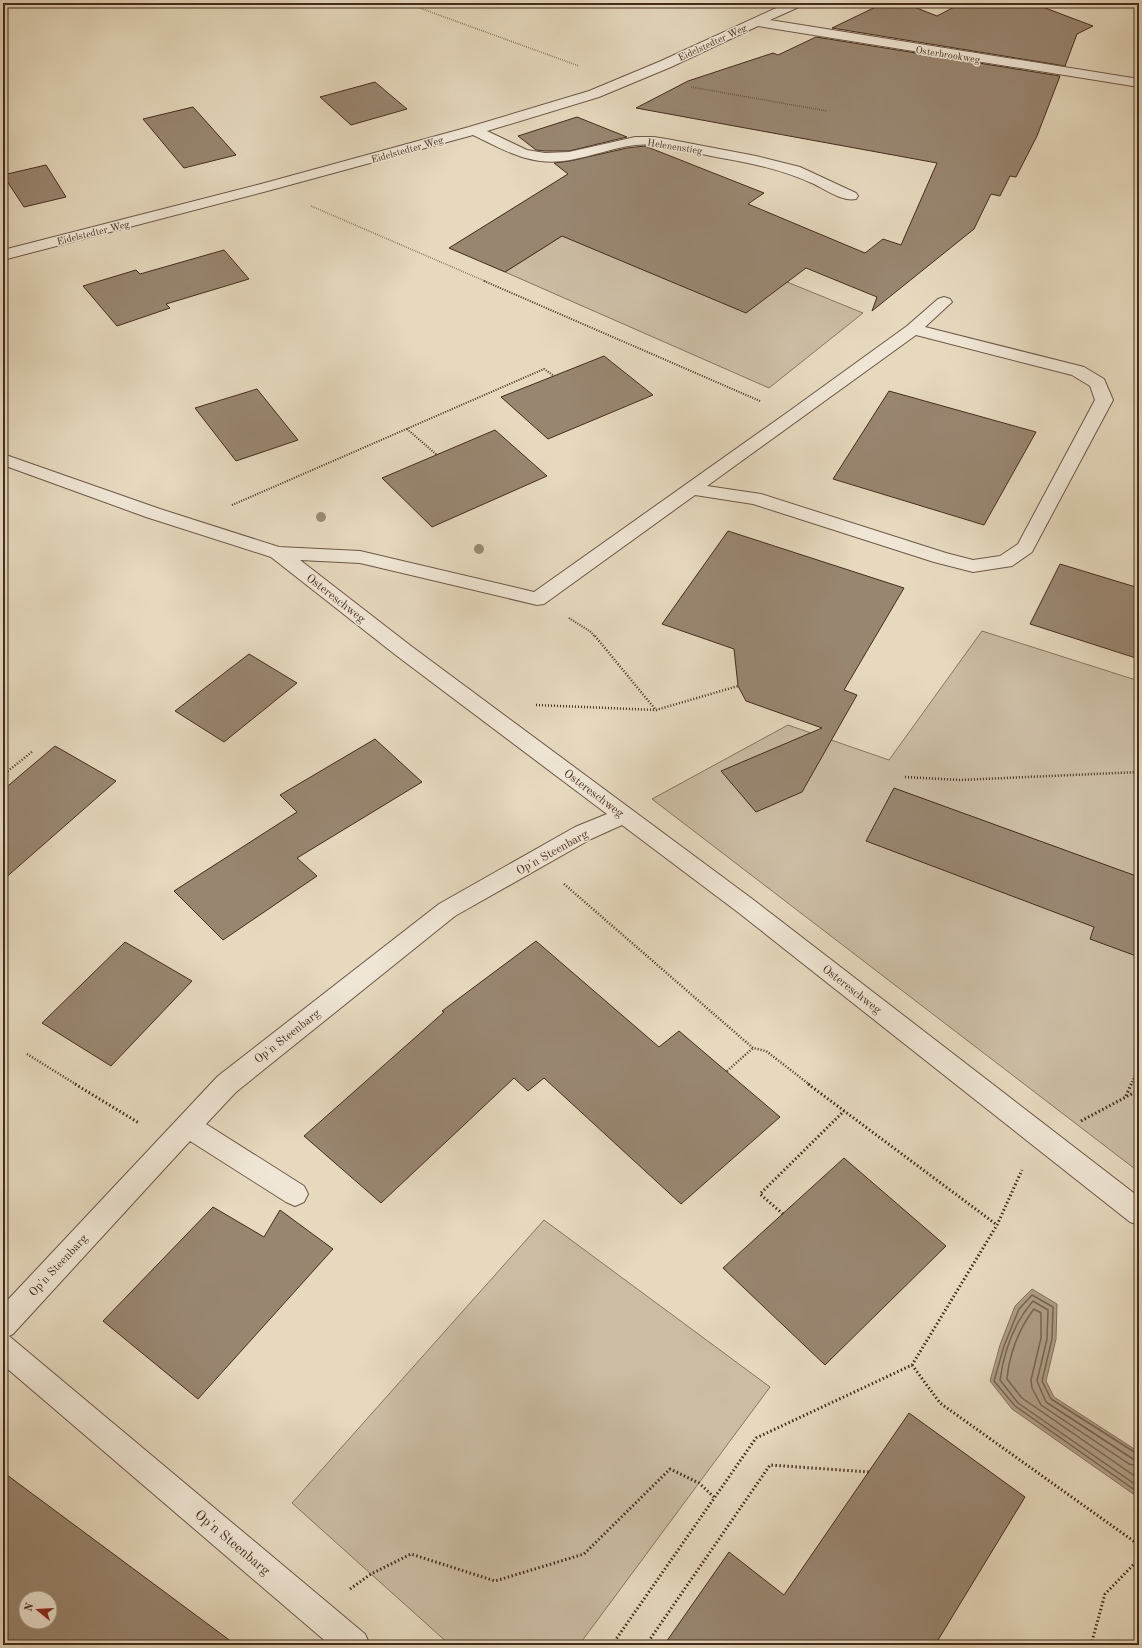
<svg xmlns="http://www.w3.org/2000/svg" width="1142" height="1648" font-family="'Old Standard TT',serif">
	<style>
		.green { fill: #cbbca3; stroke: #887460 }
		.water { fill: #af9e87; stroke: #85705d }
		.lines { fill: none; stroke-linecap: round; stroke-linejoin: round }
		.shore { stroke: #7a6552; stroke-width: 1.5 }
		.building { fill: #998671; stroke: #452c1d; fill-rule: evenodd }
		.minor-casing { stroke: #6d5745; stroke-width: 2 }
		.path-far3 { stroke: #452c1d; stroke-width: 1.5; stroke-dasharray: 0.5 1.5; stroke-linecap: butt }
		.path-far2 { stroke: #452c1d; stroke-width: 2; stroke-dasharray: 1 1.5; stroke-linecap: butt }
		.path-far1 { stroke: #452c1d; stroke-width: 2.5; stroke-dasharray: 1 2; stroke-linecap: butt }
		.path { stroke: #452c1d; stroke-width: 3; stroke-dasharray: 1.5 2.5; stroke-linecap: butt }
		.minor { fill: #efe6d5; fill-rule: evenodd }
		.tree { fill: #9c8a74 }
		.labels { text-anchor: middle; stroke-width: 3; stroke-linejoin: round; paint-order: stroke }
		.far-street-label { font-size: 10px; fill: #452c1d; stroke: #efe6d5 }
		.street-label { font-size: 12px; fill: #452c1d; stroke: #efe6d5 }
		.near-street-label { font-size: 14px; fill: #452c1d; stroke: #efe6d5 }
	</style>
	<rect width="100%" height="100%" fill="#e6d9be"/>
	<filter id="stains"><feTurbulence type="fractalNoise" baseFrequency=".005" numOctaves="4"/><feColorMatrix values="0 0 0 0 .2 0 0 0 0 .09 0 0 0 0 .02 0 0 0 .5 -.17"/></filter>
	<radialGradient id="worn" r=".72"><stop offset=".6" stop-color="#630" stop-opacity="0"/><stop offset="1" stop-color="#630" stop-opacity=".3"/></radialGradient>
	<path class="green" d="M562,236L787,282L863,313L769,388L505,272Z
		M982,631L1139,681V1172L652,799L788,725L889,760Z
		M544,1220L770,1387L579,1645H450L292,1503Z"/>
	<path class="water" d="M1032,1289L1057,1304L1056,1339L1046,1381L1054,1397L1139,1452V1498L1012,1409L990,1381L1000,1345L1015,1306Z"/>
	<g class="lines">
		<path class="shore" d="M1139,1455L1051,1399L1042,1381L1052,1339L1053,1307L1032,1295L1019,1309L1004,1346L994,1381L1015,1406L1139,1493
			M1139,1460L1133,1459L1046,1402L1037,1381L1047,1339L1048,1310L1033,1301C1014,1323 1004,1351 1000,1380L1018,1403L1139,1487
			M1139,1466L1129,1464L1041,1405L1032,1388L1031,1380L1041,1338V1313L1034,1309C1019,1328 1009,1355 1007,1379L1022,1398L1139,1479"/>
	</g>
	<path class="building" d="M884,3H904L937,16L962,3H1032L1093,26L1077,34L1065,66L832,28Z
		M816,37L1060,76L1037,136L1016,177L1010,176L1000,196L991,194L974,229L872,311L877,297L806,268L746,313L562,236L505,272L449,248L568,174L554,163L570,161L627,148L645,146L764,193L748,204L865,253L883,239L901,245L937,163L636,108L688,81L773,53L778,55Z
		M375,82L407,109L351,125L320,97Z
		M193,107L236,155L184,168L143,119Z
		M577,117L627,137L569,151H545L536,150L518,136Z
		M46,165L66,197L24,207L3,175Z
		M224,250L249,279L166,304L170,308L117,326L83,286L136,270L140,274Z
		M604,356L653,395L548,439L501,397Z
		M257,389L298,440L236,461L195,408Z
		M889,391L1036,432L984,525L833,479Z
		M495,430L547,476L432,527L382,478Z
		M728,531L904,588L844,690L857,695L802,792L756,812L721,771L822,728L746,701L738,686L734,649L662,624Z
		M1060,564L1139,588V659L1030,624Z
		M249,654L297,683L224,742L175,711Z
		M375,739L422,782L297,858L317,876L223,940L174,891L297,812L280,795Z
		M55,746L116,781L3,880V790Z
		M894,788L1139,877V957L1090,939L1094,927L866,841Z
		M536,941L659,1047L679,1031L780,1117L681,1204L544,1078L528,1091L514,1078L381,1203L304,1136L444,1012L442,1011Z
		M125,942L192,981L111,1066L42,1023Z
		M844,1158L946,1246L825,1365L723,1268Z
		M213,1207L264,1237L280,1210L333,1249L198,1399L103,1321Z
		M909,1413L1025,1497L935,1645H664L729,1552L784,1595Z
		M3,1472L236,1645H3ZM26,1598H50V1622H26Z"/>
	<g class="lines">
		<g class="minor-casing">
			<path id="minor" d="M787,3H803L801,6L770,20L1139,79V87L758,26L671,67L599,97L487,131L527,150L545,153L569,152L635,137H654L672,140L756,156L800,167L856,193L858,196L856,199C843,202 826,190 814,184C781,169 751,163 716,157C690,152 661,142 635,145C613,148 592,156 570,160C531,167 506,151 473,135L271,190L3,260V250L261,184L469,127L589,91L661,61Z
				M944,297L950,299L952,302L925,327L1084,367L1104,379L1113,400L1034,548L1032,552L1012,566L973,572L934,562L753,504L695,495L544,604L537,605L360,563L300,560L411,646L755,901L1139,1197V1225L1130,1222L739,913L622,825L591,839L455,916L236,1092L206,1124L304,1186L308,1194L304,1202L295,1206L286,1202L190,1141L13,1334L9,1336L365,1634L370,1645H330L3,1365V1305L218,1076L439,904L575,827L607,814L397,656L271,557L146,517L3,465V454L160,509L279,547L360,551L534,592L788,412L907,326L938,299ZM916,335L1072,375L1090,386L1095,400L1018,544L1000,556L973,560L946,553L761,494L707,486Z"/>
		</g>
		<path class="path-far3" d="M406,3L579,66
			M691,87L827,111
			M311,206L487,282"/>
		<path class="path-far2" d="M484,281L760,401
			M407,429L437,455
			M232,505L544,369L554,376
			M569,618L591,632L595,637"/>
		<path class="path-far1" d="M595,636L655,709
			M536,705L656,710L738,686
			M3,775L33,751
			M905,777L960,780L1139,772
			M564,884L753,1048L766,1051L810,1085
			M27,1054L77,1085
			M727,1071L753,1048
			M1131,1085L1139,1066"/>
		<path class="path" d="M75,1084L139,1123
			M808,1084L997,1225
			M1126,1096L1131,1084
			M1081,1121L1139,1090
			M783,1214L760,1194L844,1111
			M912,1365L940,1403L1139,1545
			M350,1589L371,1574L411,1554L495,1581L584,1554L670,1469L699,1483L714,1497
			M612,1645L756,1438L912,1365L997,1225L1022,1170
			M646,1645L770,1465L869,1472
			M1091,1645L1105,1594L1139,1559"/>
		<use href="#minor" class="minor"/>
	</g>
	<g class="tree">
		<circle cx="321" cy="517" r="5"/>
		<circle cx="479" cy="549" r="5"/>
	</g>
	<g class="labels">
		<g class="far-street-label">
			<text transform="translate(712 42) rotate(-25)" y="4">Eidelstedter Weg</text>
			<text transform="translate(948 54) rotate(9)" y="4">Osterbrookweg</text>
			<text transform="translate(675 146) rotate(9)" y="4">Helenenstieg</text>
			<text transform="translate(407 149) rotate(-16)" y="4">Eidelstedter Weg</text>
			<text transform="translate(93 232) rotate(-14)" y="4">Eidelstedter Weg</text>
		</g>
		<g class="street-label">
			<text transform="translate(336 598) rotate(38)" y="4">Ostereschweg</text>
			<text transform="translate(594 793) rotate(37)" y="4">Ostereschweg</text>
			<text transform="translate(552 852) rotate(-29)" y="4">Op'n Steenbarg</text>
			<text transform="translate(852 989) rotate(38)" y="4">Ostereschweg</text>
			<text transform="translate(287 1036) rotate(-38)" y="4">Op'n Steenbarg</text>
			<text transform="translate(58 1265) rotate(-47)" y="4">Op'n Steenbarg</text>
		</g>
		<g class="near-street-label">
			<text transform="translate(233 1542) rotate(40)" y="5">Op'n Steenbarg</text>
		</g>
	</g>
	<rect width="1142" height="1648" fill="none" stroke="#e6d9be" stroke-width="16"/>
	<rect x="4" y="4" width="1134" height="1640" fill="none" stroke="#452c1d" stroke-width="2"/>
	<rect x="8" y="8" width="1126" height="1632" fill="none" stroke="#452c1d"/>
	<g transform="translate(38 1610) rotate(288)"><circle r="19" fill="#efe6d5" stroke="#ab9c8b"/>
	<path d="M0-3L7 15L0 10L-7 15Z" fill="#8f2418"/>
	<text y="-6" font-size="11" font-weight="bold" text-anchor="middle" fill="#452c1d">N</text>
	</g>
	<rect width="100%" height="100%" filter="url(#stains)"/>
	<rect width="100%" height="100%" fill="url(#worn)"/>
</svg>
